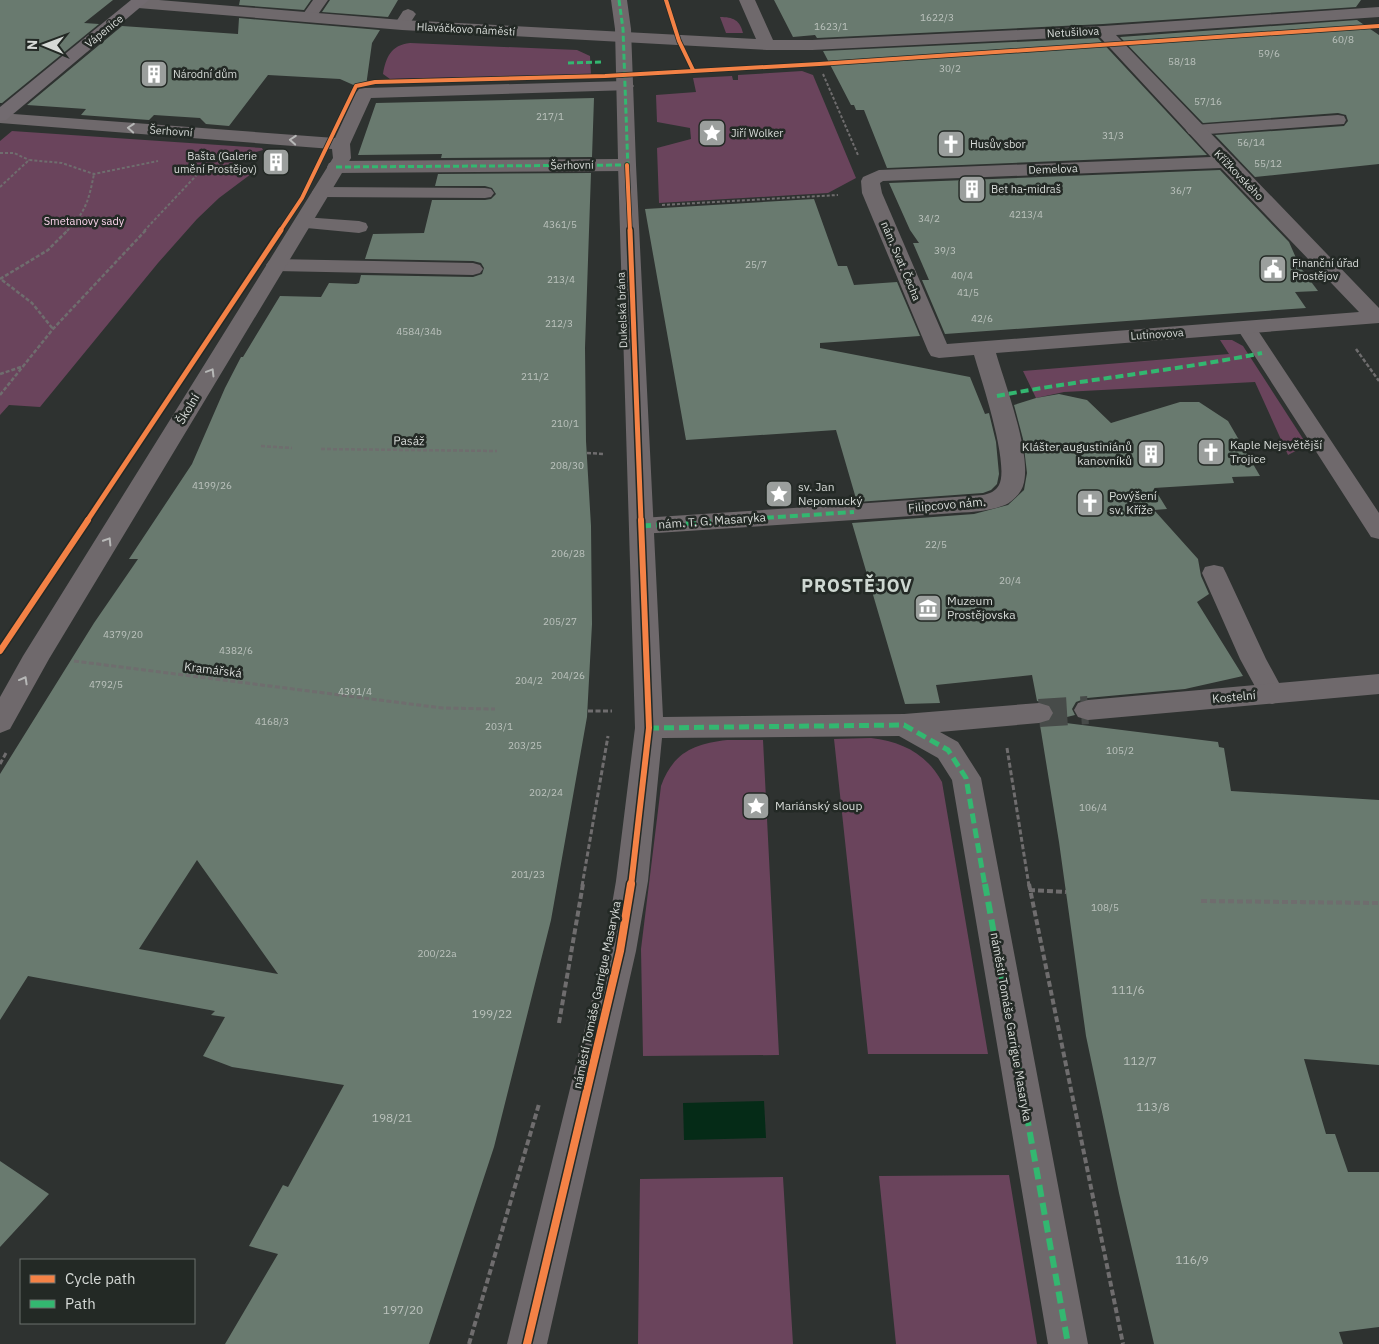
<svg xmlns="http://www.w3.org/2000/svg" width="1379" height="1344" font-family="'IBM Plex Sans',sans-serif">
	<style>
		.green { fill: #6a445c }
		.water { fill: #052b17 }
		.building { fill: #697a6f; fill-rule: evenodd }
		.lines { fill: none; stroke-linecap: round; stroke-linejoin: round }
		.minor-tunnel { stroke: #474b49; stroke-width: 28; stroke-dasharray: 28 14; stroke-linecap: butt }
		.path-far3 { stroke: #6f6d6e; stroke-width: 2; stroke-dasharray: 3 2; stroke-linecap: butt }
		.path-far2 { stroke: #6f6d6e; stroke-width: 2.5; stroke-dasharray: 4 2; stroke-linecap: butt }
		.path-far1 { stroke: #6f6d6e; stroke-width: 3; stroke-dasharray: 5 2.5; stroke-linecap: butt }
		.path { stroke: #6f6d6e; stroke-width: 4; stroke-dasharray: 6 3; stroke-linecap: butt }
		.service { fill: #6f696c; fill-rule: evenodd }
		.pedestrian { fill: #6f696c; fill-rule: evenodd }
		.minor { fill: #6f696c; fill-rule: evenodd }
		.secondary { fill: #726b70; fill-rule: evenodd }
		.quiet-far3 { stroke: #33b770; stroke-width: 3; stroke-dasharray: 6 3; stroke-linecap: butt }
		.quiet-far2 { stroke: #33b770; stroke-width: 4; stroke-dasharray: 8 4; stroke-linecap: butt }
		.quiet-far1 { stroke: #33b770; stroke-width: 5; stroke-dasharray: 10 5; stroke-linecap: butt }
		.quiet { stroke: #33b770; stroke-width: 6; stroke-dasharray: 12 6; stroke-linecap: butt }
		.cycleway-far3-casing { stroke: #232925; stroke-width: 5.5 }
		.cycleway-far2-casing { stroke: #232925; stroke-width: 8 }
		.cycleway-far1-casing { stroke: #232925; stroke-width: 9 }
		.cycleway-casing { stroke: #232925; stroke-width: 11 }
		.cycleway-far3 { stroke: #f48246; stroke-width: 4 }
		.cycleway-far2 { stroke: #f48246; stroke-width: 5 }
		.cycleway-far1 { stroke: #f48246; stroke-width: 6 }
		.cycleway { stroke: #f48246; stroke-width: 8 }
		.oneway { stroke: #b7b8b7 }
		.labels { text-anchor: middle; stroke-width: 5; stroke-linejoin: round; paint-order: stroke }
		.number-label { font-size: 10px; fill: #bbc2bd }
		.far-street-label { font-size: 11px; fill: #d6dad7; stroke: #232925 }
		.far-poi-label { font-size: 11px; fill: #d6dad7; stroke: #232925; text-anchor: start }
		.far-park-label { font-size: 11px; fill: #fcd5ec; stroke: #232925 }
		.street-label { font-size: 12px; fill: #d6dad7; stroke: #232925 }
		.poi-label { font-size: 12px; fill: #d6dad7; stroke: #232925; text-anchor: start }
		.near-number-label { font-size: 12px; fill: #bbc2bd }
		.district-label { font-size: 18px; font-weight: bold; letter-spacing: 1px; fill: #ced7d1; stroke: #232925 }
	</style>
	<rect width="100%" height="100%" fill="#2e3230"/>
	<path class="green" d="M720,17C733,17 740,20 743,33H726Z
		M410,43L577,50L590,56L591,75L390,79L383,74C386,57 391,45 410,43Z
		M802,71L813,75L856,178L828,193L659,203L657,148L691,139L690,128L657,122L656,95L696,92L693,78L732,76L733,80H738V75Z
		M12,131L262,148L263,150L241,156L238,166L251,174L219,198L197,219L158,263L40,407L9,405L0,415V141Z
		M1220,340H1232L1243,346L1307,445L1288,455L1255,382L1064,392L1036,398L1023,371L1229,354Z
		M871,738C902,742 926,753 942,782L988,1054H868L834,739Z
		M727,740H763L779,1055L643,1056L641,949L661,786C673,753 693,744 727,740Z
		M1009,1175L1037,1344H896L879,1176Z
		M783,1177L793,1344H638L640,1179Z"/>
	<path class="water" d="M764,1101L766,1138L684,1140L683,1103Z"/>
	<path class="building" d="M0,0H113L84,23L99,24L2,103H0Z
		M240,0H311L304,10L239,5Z
		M330,0H398L388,17L322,12Z
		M774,0H1361L1356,7L1103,24L817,38L815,35L793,37Z
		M239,18L380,30L372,43L366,86L358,87L340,79L268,75L229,126L206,124L200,118L154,115L149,120L81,115L86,109L27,105L122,26L238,34Z
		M1357,20L1379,35V164L1255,177L1215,135L1344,126L1348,121L1346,115L1338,113L1203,123L1120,37Z
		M1098,38L1207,155L887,168L864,110H856L854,105H851L823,51Z
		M594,98L592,157L441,158L442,154L358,155L376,103Z
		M1220,170L1289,242L1300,267L1318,291L1295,292L1306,308L945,334L922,280H929L913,243H919L910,230L889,183Z
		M591,173L585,348L586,441L591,526L592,624L587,717L551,920L494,1147L429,1344H225L278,1254L249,1246L283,1185L288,1187L344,1085L232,1067L203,1056L225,1017L211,1015L215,1011L28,976L0,1020V774L94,623L138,559H129L192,464L225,388L241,357H243L280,296L321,297L329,283L356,284L359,283L361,275L473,277L482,274L484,268L481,263L473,261L365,259L373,234L424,233L432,200H485L491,199L496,194L492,188L485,186H435L438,174ZM197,860L278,974L139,949Z
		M814,199L838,266H847L854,285L897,282L920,336L820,343V348L970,377L985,414L989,413L996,442L999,474L997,484L991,490L983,493L857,502L836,430L686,440L645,209Z
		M1059,394L1087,400L1111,423L1180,402H1199L1228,421L1260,476L1232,477L1234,483L1154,488L1167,509L1154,510L1198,559L1201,576L1209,594L1197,602L1243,676L1185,689L1087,698L1076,702L1072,709L1075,715L1051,721L1055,712L1050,704L1037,701L1032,675L936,685L940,703L905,704L852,523L974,514L1008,505L1024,490L1027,473L1023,439L1014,405L1036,398Z
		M1050,721L1218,742L1219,747L1224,748L1231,791L1379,800V1065L1304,1059L1326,1134H1335L1348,1172H1379V1327L1339,1332L1343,1344H1154L1119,1193L1086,1036L1059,842L1040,725Z
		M0,1161L49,1194L0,1247Z"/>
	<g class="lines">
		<path class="minor-tunnel" d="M1039,713L1088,710"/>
		<path class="path-far3" d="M823,74L858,155
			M0,153H14L29,160
			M0,187L29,160L62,163L94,174L158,161
			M662,205L838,195
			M67,231C86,212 89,199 94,174
			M144,231L208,163"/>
		<path class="path-far2" d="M0,279L48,250L68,230
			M2,280L32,303L53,329
			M1356,349L1379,381
			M0,374L24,366
			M0,395L53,329L146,230
			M261,446L292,448
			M321,449L497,451
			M587,453L604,454"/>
		<path class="path-far1" d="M74,661L442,708L495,709
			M588,711H612
			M1007,748L1029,886
			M0,764L6,753
			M582,886L608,736"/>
		<path class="path" d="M1029,884L1123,1344
			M1029,890L1066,892
			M1201,901L1379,903
			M559,1023L583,884
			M469,1344L539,1104"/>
		<path class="service" d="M313,0H328L314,20H304L301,17Z
			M408,9L413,11L416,14L407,28H397L394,25L403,11Z
			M1338,115L1344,116L1346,120L1344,124L1195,135L1189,134L1186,130L1189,126L1195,125Z
			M321,187L485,188L491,189L494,193L491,197L485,198L321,197L315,196L312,192L315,188Z
			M303,217L359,221L366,223L368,227L366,231L359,233L296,227L294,223L296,219Z
			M276,259L473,263L480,265L483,269L480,273L473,275L276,271L269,269L266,265L269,261Z
			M1246,321L1253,323L1379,513V539L1371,537L1236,327L1239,323Z
			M1214,565L1223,567L1226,573L1266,659L1285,694L1281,701L1272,704L1263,701L1240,659L1202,573L1205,567Z"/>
		<path class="pedestrian" d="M611,0H627L631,29L636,165L634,169L627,171L336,173L329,171L327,167L329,163L336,161L618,159L615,29Z
			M854,504L863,506L866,512L863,518L854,520L641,534L632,532L629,526L632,520L641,518Z"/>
		<path class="minor" d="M132,0H159L402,20L756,39L739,0H755L773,40H812L1103,26L1379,7V17L1116,35L1379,308V323L996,353C1005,384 1033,457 1023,486C1021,493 1011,503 1005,505C985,513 963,512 941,514C912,516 883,518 854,520L845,518L842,512L845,506L854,504L983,495C989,494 996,491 999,485C1010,465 981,379 974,355L939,358L931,356L928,351L862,193L861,181L863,177L879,170L1211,157L1099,36L812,50H767L402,30L138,8L132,6L130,3ZM1221,168L1359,312L947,344L882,193L880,183L883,181Z
			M625,81L631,82L634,86L631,90L371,98L350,144L351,158L49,659L10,729L0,733V697L23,656L333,158L332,149L0,123V113L335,138L356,93L359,89L365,88Z
			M627,159L634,161L636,165L663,717L904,714L1039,703L1049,706L1053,713L1049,720L1039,723L940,732L958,742L981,778L1088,1344H1048L952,780L938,758L899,736L662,738L648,881L636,951L547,1344H507L604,951L616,881L635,728L618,165L620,161Z
			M1379,674V694L1088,720L1078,717L1074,710L1078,703L1088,700Z"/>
		<path class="secondary" d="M131,0H149L6,120L0,121V107Z"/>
		<path class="quiet-far3" d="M619,0L623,29L628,170
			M568,63L601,62
			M336,167L627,165"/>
		<path class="quiet-far2" d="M997,396C1085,379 1174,371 1262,353
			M718,521L854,512"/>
		<path class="quiet-far1" d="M641,526L737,520
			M649,728L904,725L948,750L966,778L985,886"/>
		<path class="quiet" d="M985,884L1068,1344"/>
		<g class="cycleway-far3-casing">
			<path id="cycleway-far3" d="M666,0L679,41L693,70
				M627,165L630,231
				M280,231L302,198L356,86L375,82L605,76L819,64L1379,26"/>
		</g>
		<g class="cycleway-far2-casing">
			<path id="cycleway-far2" d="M630,230L641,521
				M87,521L281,230"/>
		</g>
		<g class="cycleway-far1-casing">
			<path id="cycleway-far1" d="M0,651L88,520
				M631,886L649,728L641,520"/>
		</g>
		<g class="cycleway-casing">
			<path id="cycleway" d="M527,1344L620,951L631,884"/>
		</g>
		<use href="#cycleway-far3" class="cycleway-far3"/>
		<use href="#cycleway-far2" class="cycleway-far2"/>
		<use href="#cycleway-far1" class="cycleway-far1"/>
		<use href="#cycleway" class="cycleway"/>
	</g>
	<defs><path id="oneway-chevron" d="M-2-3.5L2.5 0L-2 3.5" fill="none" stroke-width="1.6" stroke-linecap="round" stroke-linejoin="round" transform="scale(1.25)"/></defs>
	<g class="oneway">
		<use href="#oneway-chevron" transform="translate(131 128) rotate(-176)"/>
		<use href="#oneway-chevron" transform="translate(293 140) rotate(-176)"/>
		<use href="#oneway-chevron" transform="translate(211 372) rotate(-59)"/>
		<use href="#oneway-chevron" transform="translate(108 541) rotate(-58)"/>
		<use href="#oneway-chevron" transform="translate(24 680) rotate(-61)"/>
	</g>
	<defs>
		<g id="building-square" transform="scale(1.4375)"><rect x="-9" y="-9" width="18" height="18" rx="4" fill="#9b9f9d" stroke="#232925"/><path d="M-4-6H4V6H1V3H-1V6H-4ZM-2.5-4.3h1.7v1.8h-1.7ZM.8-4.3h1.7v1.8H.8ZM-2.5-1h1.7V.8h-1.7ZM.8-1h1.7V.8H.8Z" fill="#fff"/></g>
		<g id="sight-square" transform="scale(1.4375)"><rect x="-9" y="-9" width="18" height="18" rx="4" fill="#9b9f9d" stroke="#232925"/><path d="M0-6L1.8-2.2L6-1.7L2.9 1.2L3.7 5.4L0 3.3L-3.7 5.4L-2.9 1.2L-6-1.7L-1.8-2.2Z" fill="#fff"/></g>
		<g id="church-square" transform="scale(1.4375)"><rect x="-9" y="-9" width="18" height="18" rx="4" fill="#9b9f9d" stroke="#232925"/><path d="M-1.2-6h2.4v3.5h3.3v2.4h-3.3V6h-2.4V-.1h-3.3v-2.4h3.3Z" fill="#fff"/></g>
		<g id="civic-square" transform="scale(1.4375)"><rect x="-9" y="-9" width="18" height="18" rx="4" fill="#9b9f9d" stroke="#232925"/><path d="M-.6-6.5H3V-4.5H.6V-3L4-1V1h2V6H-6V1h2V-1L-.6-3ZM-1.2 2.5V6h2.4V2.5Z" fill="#fff"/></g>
		<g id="museum-square" transform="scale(1.4375)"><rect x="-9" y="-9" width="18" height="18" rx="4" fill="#9b9f9d" stroke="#232925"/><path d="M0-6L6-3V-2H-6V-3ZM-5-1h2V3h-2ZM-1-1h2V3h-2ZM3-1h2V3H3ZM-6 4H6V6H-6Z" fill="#fff"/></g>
	</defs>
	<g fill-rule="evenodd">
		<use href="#building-square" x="154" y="74"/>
		<use href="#sight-square" x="712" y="133"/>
		<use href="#church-square" x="951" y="144"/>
		<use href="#building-square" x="276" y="162"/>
		<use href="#building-square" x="972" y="189"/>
		<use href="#civic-square" x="1273" y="269"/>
		<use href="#church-square" x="1211" y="452"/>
		<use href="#building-square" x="1151" y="454"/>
		<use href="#sight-square" x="779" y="494"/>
		<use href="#church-square" x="1090" y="503"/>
		<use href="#museum-square" x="928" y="608"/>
		<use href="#sight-square" x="756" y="806"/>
	</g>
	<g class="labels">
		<g class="number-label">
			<text x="937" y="21">1622/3</text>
			<text x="831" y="30">1623/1</text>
			<text x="1343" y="43">60/8</text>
			<text x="1269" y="57">59/6</text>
			<text x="1182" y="65">58/18</text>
			<text x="950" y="72">30/2</text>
			<text x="1208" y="105">57/16</text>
			<text x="550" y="120">217/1</text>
			<text x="1113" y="139">31/3</text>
			<text x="1251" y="146">56/14</text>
			<text x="1268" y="167">55/12</text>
			<text x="1181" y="194">36/7</text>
			<text x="1026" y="218">4213/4</text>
			<text x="929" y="222">34/2</text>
			<text x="560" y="228">4361/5</text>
			<text x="945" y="254">39/3</text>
			<text x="756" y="268">25/7</text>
			<text x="962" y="279">40/4</text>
			<text x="561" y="283">213/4</text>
			<text x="968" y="296">41/5</text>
			<text x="982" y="322">42/6</text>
			<text x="559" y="327">212/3</text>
			<text x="419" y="335">4584/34b</text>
			<text x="535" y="380">211/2</text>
			<text x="565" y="427">210/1</text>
			<text x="567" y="469">208/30</text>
			<text x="212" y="489">4199/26</text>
			<text x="936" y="548">22/5</text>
			<text x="568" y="557">206/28</text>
			<text x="1010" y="584">20/4</text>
			<text x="560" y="625">205/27</text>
			<text x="123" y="638">4379/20</text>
			<text x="236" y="654">4382/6</text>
			<text x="568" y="679">204/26</text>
			<text x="529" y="684">204/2</text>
			<text x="106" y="688">4792/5</text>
			<text x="355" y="695">4391/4</text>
			<text x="272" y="725">4168/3</text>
			<text x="499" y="730">203/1</text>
			<text x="525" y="749">203/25</text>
			<text x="1120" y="754">105/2</text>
			<text x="546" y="796">202/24</text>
			<text x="1093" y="811">106/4</text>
			<text x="528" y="878">201/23</text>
			<text x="1105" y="911">108/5</text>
			<text x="437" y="957">200/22a</text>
		</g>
		<g class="far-street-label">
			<text transform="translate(466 29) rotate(3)" y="4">Hlaváčkovo náměstí</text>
			<text transform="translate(104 31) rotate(-39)" y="4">Vápenice</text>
			<text transform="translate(1073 32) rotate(-3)" y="4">Netušilova</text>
			<text transform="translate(171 131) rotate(4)" y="4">Šerhovní</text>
			<text transform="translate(572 165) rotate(-1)" y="4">Šerhovní</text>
			<text transform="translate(1053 169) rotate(-2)" y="4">Demelova</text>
			<text transform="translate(1239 175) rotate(46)" y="4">Křížkovského</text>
			<text transform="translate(901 261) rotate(67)" y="4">nám. Svat. Čecha</text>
			<text transform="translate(622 310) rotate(-92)" y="4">Dukelská brána</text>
			<text transform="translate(1157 334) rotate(-4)" y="4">Lutinovova</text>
		</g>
		<g class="far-poi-label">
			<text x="173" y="78">Národní dům</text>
			<text x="731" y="137">Jiří Wolker</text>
			<text x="970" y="148">Husův sbor</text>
			<text x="257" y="160" text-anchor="end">Bašta (Galerie<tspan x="257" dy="13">umění Prostějov)</tspan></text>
			<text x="991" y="193">Bet ha-midraš</text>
			<text x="1292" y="267">Finanční úřad<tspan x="1292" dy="13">Prostějov</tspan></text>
		</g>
		<g class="far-park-label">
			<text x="84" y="225">Smetanovy sady</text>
		</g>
		<g class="street-label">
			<text transform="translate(188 409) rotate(-59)" y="4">Školní</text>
			<text transform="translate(409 441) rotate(1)" y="4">Pasáž</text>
			<text transform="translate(947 505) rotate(-5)" y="4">Filipcovo nám.</text>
			<text transform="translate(712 521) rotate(-4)" y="4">nám. T. G. Masaryka</text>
			<text transform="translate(213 670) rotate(7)" y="4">Kramářská</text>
			<text transform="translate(1234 697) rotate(-5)" y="4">Kostelní</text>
			<text transform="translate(597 995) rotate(-78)" y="4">náměstí Tomáše Garrigue Masaryka</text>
			<text transform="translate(1011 1027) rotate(80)" y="4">náměstí Tomáše Garrigue Masaryka</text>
		</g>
		<g class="poi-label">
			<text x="1230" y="449">Kaple Nejsvětější<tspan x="1230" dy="14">Trojice</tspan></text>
			<text x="1132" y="451" text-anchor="end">Klášter augustiniánů<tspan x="1132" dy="14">kanovníků</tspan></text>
			<text x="798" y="491">sv. Jan<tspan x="798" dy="14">Nepomucký</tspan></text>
			<text x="1109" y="500">Povýšení<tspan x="1109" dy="14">sv. Kříže</tspan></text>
			<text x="947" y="605">Muzeum<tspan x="947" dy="14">Prostějovska</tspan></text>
			<text x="775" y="810">Mariánský sloup</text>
		</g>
		<g class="near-number-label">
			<text x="1128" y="994">111/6</text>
			<text x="492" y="1018">199/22</text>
			<text x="1140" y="1065">112/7</text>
			<text x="1153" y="1111">113/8</text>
			<text x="392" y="1122">198/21</text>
			<text x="1192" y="1264">116/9</text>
			<text x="403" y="1314">197/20</text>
		</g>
		<g class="district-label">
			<text x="857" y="592">PROSTĚJOV</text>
		</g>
	</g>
	<rect x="20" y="1259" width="175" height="65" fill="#232925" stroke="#6b706c"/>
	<rect x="30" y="1275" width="25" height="8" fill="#f48246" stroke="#6b706c"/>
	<text x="65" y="1284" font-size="15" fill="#d6dad7">Cycle path</text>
	<rect x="30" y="1300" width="25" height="8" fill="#33b770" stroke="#6b706c"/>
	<text x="65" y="1309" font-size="15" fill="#d6dad7">Path</text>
	<g transform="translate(45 45) rotate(271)" stroke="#232925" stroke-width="4" paint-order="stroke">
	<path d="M0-4L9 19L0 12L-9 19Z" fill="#d6dad7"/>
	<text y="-8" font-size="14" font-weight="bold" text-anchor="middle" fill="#d6dad7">N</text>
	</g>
</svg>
